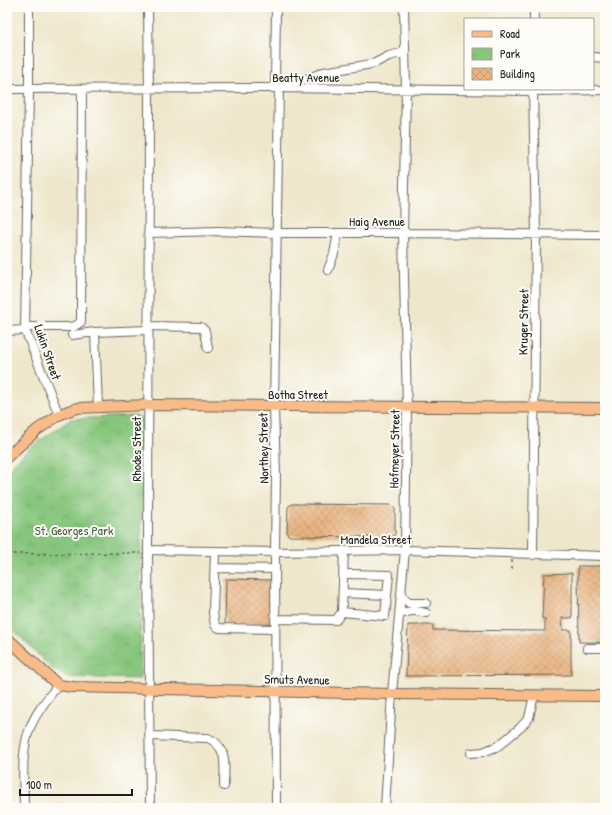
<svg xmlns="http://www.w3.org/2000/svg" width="612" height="815" font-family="'Patrick Hand',sans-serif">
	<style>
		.park { fill: url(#park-tufts); stroke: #52714c }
		.building { fill: url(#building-cross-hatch) }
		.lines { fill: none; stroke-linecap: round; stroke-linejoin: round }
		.minor-casing { stroke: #66635a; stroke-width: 10 }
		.major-casing { stroke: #66635a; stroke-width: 12 }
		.path { stroke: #66635a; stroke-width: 1.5; stroke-dasharray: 3 3; stroke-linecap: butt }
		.minor { stroke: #fff; stroke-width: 8 }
		.major { stroke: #f9bc89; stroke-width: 10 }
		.labels { text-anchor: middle; stroke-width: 4; stroke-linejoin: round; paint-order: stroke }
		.street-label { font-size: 13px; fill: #1c1c1c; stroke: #fdfcf7 }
		.park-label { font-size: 13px; fill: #476043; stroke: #fdfcf7 }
	</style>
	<defs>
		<pattern id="park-tufts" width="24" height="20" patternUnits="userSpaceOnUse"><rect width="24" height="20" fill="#87c67d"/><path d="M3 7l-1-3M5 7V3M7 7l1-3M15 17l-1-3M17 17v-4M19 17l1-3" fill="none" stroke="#74aa6b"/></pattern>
		<pattern id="building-cross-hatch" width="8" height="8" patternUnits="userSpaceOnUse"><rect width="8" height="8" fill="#e9b481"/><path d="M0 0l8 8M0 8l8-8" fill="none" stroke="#c79a6f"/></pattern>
	</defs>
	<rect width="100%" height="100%" fill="#fdfcf7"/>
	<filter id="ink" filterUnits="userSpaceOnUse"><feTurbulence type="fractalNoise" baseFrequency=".025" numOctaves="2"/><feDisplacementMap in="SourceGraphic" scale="8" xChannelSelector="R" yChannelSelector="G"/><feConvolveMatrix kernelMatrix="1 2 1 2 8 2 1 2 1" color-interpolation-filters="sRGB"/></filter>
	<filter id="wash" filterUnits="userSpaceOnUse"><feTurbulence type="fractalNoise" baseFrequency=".012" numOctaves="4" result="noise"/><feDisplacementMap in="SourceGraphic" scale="16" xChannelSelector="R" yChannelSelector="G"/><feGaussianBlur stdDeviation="0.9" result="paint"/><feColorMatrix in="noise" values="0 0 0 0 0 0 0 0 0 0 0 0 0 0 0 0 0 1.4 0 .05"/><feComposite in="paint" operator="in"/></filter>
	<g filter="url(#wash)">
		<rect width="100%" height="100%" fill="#efe7cc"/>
		<path class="park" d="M136,416L142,420L140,679L65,677L50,667L7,623V471L26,451L71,419Z"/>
		<g id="blocks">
			<path class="building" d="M292,504L392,505L395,508V534L393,537H378V541H371V537L290,536L287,534L288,507Z
				M578,566H605V642H579Z
				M572,573V618H562L563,630H571V675L406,676L408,625H433V630L545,631V619L542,618L544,574Z
				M226,579L273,580L272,626L225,625Z"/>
		</g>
	</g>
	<g filter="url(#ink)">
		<use href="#blocks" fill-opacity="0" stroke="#66635a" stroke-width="1"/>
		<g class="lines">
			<g class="minor-casing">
				<path id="minor" d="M29,7V89L25,330L59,415
					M148,7L149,90L148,550L150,808
					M534,19V7
					M593,57L605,58
					M275,88L276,7
					M7,89L279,88L533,91L605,90
					M533,89L536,234L533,555
					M148,233L218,231L276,233H403L605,235
					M328,270L334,254L338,233
					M147,326L201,327L205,331L208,348
					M26,327H70L75,326L81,322L82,89
					M7,331L25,330
					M95,332L98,407
					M72,335L95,332L147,330
					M148,550L275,552L405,550L605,556
					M215,551L213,613L215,625L219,628L275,629
					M215,568L275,569
					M343,593L387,595
					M401,596L409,603H426
					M342,612L344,551
					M399,615C409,610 416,610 426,613
					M275,619L336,620L342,612L385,616L389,575L349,574
					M587,648H605
					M149,736L208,738C229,747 224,767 224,786
					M471,753L483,752L498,746L520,728L529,718L534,695
					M24,808C24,782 20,753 30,728C36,712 48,698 58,685
					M276,808L275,552L276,474L274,407L279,88L309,78L324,72L366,65L375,63L389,56L405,52
					M385,808L392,694L405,550L407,407L403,233L406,89L404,7"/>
			</g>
			<g class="major-casing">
				<path id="major" d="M7,457L37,430L59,415L68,411L78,408L147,405L605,408
					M7,638L58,685L73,687L392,694L605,696"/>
			</g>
			<path class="path" d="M7,554L141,553
				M512,560V572"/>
			<use href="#minor" class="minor"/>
			<use href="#major" class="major"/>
		</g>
	</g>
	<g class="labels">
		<g class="street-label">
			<text x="306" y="82">Beatty Avenue</text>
			<text x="377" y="226">Haig Avenue</text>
			<text transform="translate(523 322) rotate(-89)" y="5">Kruger Street</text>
			<text transform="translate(48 352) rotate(71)" y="5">Lukin Street</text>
			<text x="298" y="399">Botha Street</text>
			<text transform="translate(263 448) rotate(-91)" y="5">Northey Street</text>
			<text transform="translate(136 449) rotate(-90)" y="5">Rhodes Street</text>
			<text transform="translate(394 449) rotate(-89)" y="5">Hofmeyer Street</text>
			<text x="376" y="544">Mandela Street</text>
			<text transform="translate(297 679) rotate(1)" y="5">Smuts Avenue</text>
		</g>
		<g class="park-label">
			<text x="74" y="535">St. Georges Park</text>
		</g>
	</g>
	<rect width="612" height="815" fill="none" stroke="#fdfcf7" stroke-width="24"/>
	<rect x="464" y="18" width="130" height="72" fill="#fdfcf7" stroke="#a3a29f"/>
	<rect x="472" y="31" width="20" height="6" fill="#f9bc89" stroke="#a3a29f"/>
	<text x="500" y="38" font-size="12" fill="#1c1c1c">Road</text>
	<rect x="472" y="48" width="20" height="12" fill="url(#park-tufts)" stroke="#a3a29f"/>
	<text x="500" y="58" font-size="12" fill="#1c1c1c">Park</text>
	<rect x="472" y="68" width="20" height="12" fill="url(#building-cross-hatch)" stroke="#a3a29f"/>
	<text x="500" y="78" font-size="12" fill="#1c1c1c">Building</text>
	<path d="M20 789v6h112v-6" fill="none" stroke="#1c1c1c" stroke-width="2"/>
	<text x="26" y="789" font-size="12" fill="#1c1c1c" stroke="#fdfcf7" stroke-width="3" paint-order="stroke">100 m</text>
</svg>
